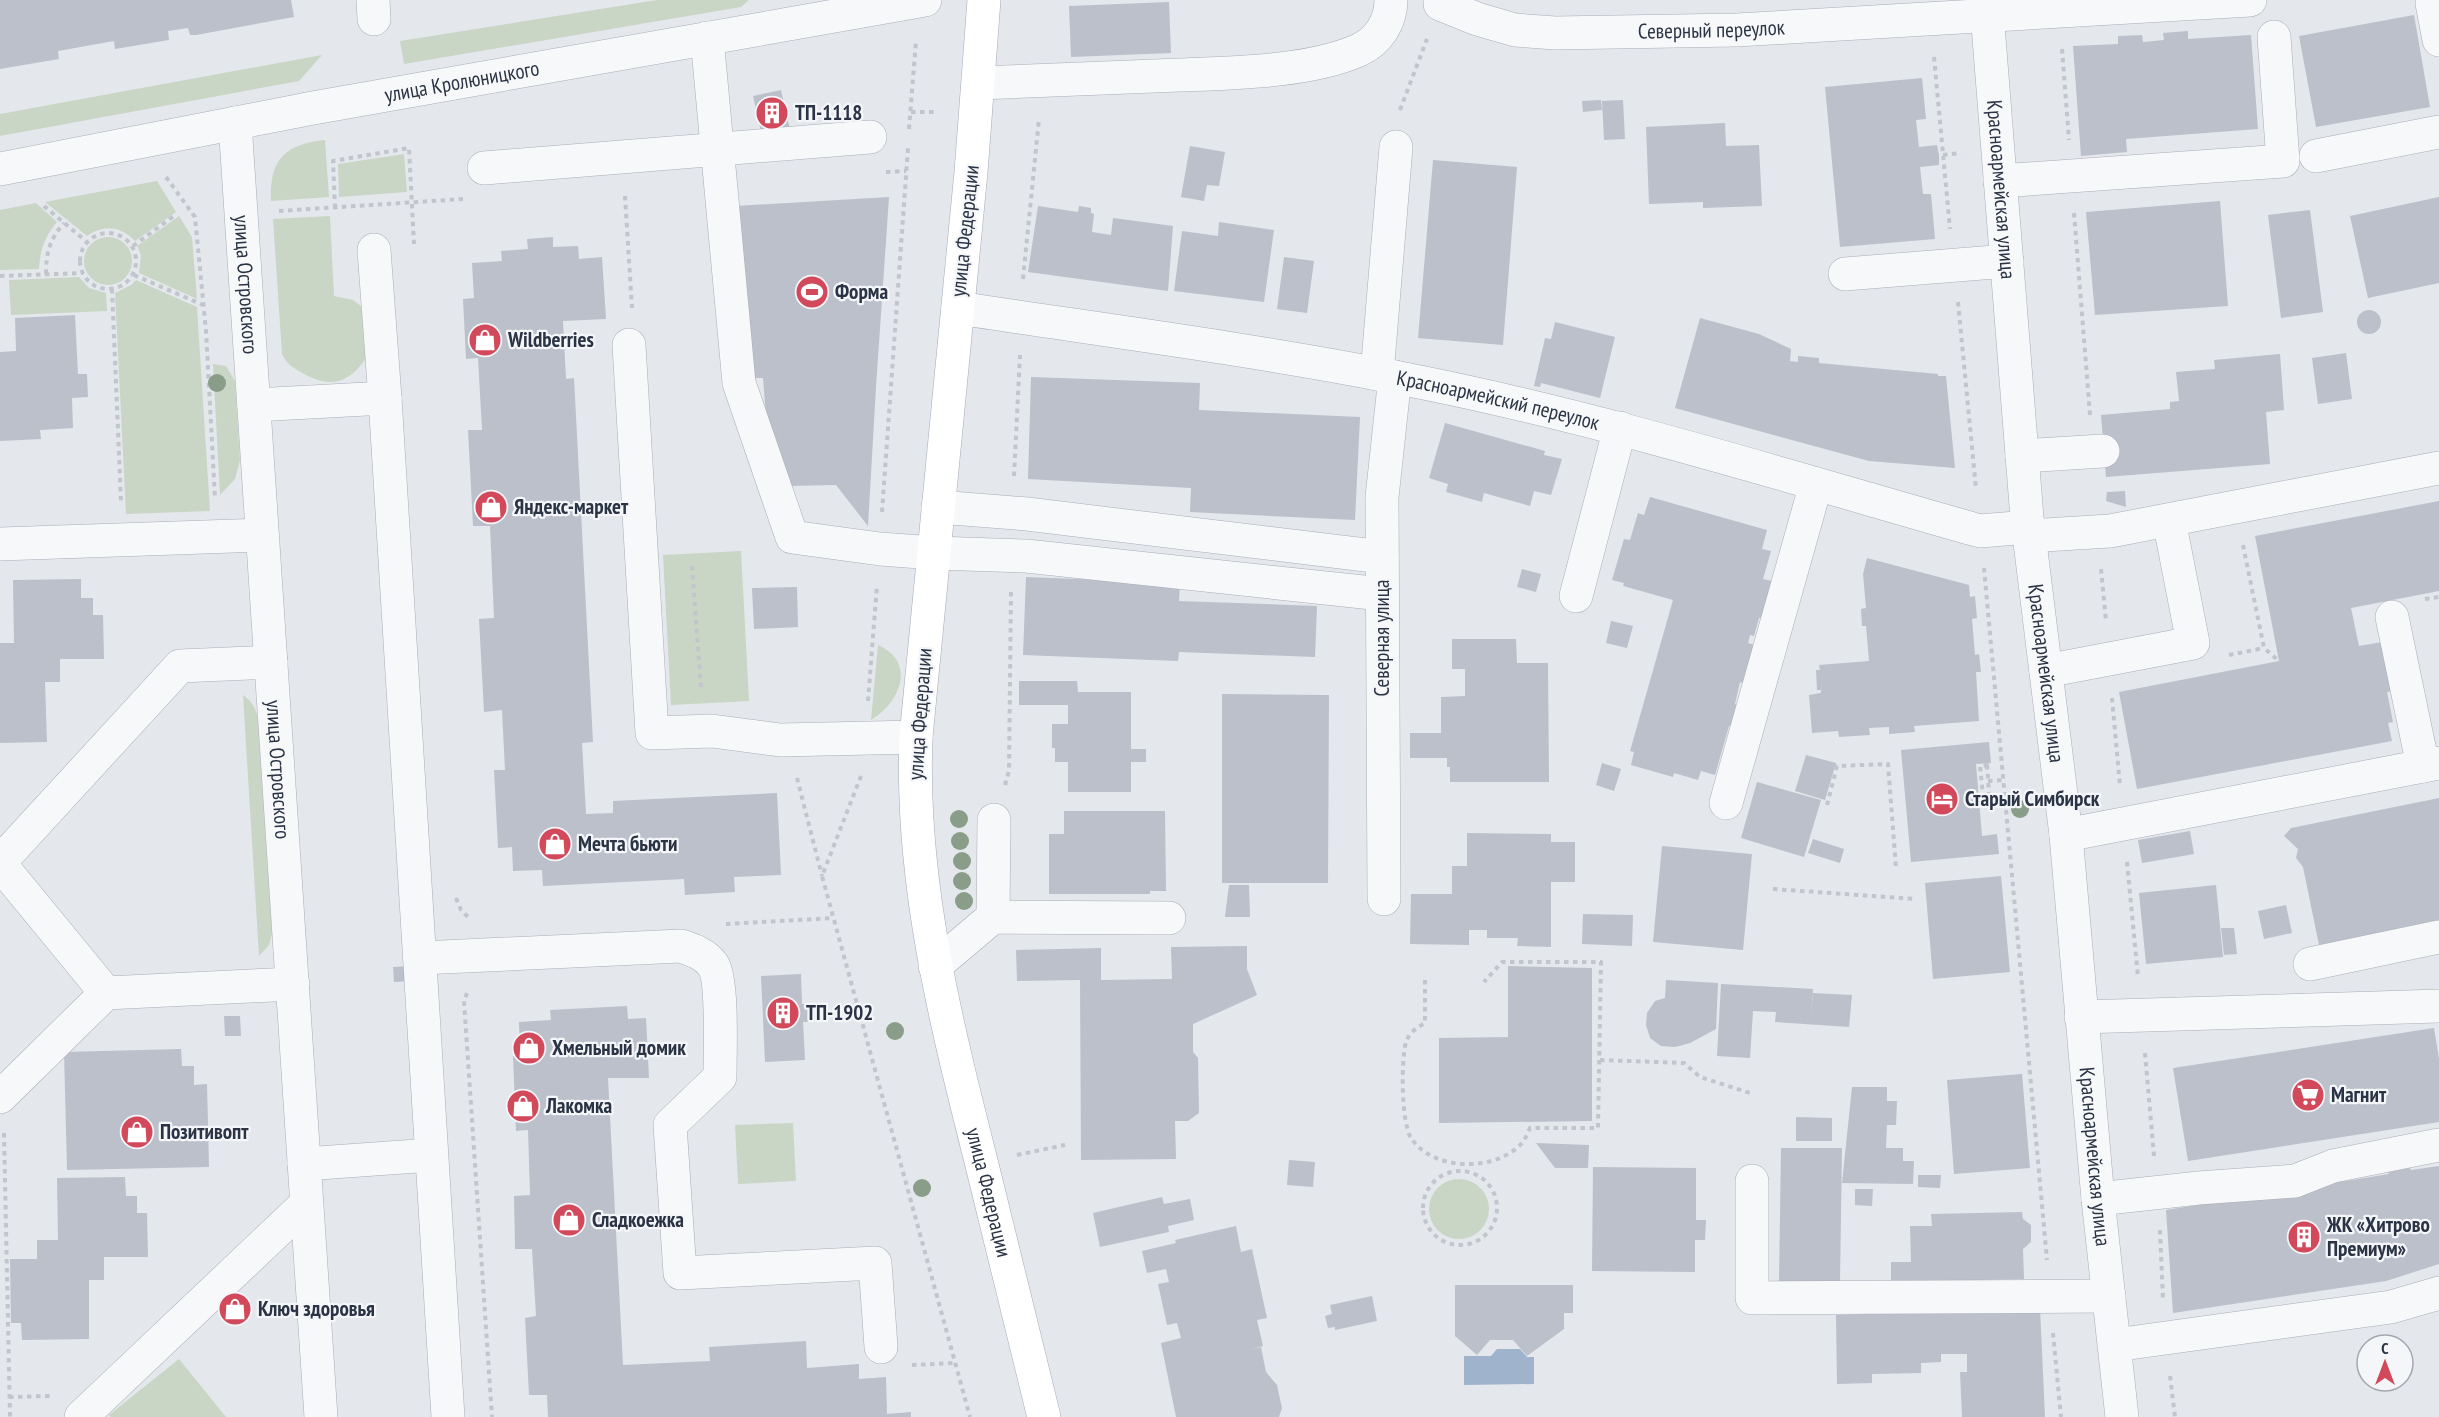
<svg xmlns="http://www.w3.org/2000/svg" width="2439" height="1417" font-family="'PT Sans Narrow',sans-serif">
	<style>
		.green { fill: #c9d6c5 }
		.water { fill: #9fb4cc }
		.building { fill: #bbc0ca }
		.lines { fill: none; stroke-linecap: round; stroke-linejoin: round }
		.minor-casing { stroke: #a9aeb7; stroke-width: 34 }
		.major-casing { stroke: #a3abb8; stroke-width: 34 }
		.path { stroke: #c2c5cb; stroke-width: 4; stroke-dasharray: 4.5 4.5; stroke-linecap: butt }
		.minor { stroke: #f7f8fa; stroke-width: 33 }
		.major { stroke: #fff; stroke-width: 33 }
		.tree { fill: #899d89 }
		.labels { text-anchor: middle; stroke-width: 4.5; stroke-linejoin: round; paint-order: stroke }
		.street-label { font-size: 21px; fill: #2b3445; stroke: #f4f6f9 }
		.poi-label { font-size: 21px; font-weight: bold; fill: #2b3445; stroke: #f4f6f9; text-anchor: start }
	</style>
	<rect width="100%" height="100%" fill="#e4e7ec"/>
	<path class="green" d="M657,0H749L741,7L404,64L400,41Z
		M322,55L299,81L0,136V114Z
		M325,140L329,197L271,201C269,160 285,144 325,140Z
		M404,154L407,192L339,197L338,164Z
		M157,181L176,212L135,241C121,226 103,224 87,236L45,202Z
		M36,203L57,222C45,236 40,250 39,269L0,270V210Z
		M179,216L192,237L197,299L139,273L141,255L137,246Z
		M330,216L334,296L353,300L366,310L369,354C352,380 335,390 306,375C295,369 287,365 282,354L273,219Z
		M84 261a24 24 0 1 1 48 0a24 24 0 1 1-48 0Z
		M79,277L89,288L106,293L107,311L11,315L9,280Z
		M136,280L197,307L210,511L126,514L115,293L131,285Z
		M213,364L226,366L235,381L240,460L235,479L220,495Z
		M741,551L749,701L671,705L663,555Z
		M878,645C917,662 900,703 871,720Z
		M243,695C254,703 257,711 259,724L272,934L269,945L259,956Z
		M793,1123L796,1181L738,1184L735,1125Z
		M1429 1209a30 30 0 1 1 60 0a30 30 0 1 1-60 0Z
		M179,1359L226,1417H111L109,1415Z"/>
	<path class="water" d="M1497,1349H1520L1527,1357H1534V1384L1464,1385V1356H1491Z"/>
	<path class="building" d="M0,0H291L294,17L196,35H190L188,28L168,31L169,40L115,49L114,41L58,51L59,59L0,69Z
		M1169,2L1171,53L1071,57L1069,6Z
		M2414,15L2430,107L2316,127L2299,36Z
		M2188,31V39L2251,35L2258,129L2126,139L2127,152L2081,156L2073,46L2118,44V36L2142,35L2143,42L2164,40L2163,33Z
		M1922,78L1926,119L1916,120L1919,147L1937,145L1939,155V165L1920,167L1923,194H1931L1935,239L1840,247L1825,87Z
		M781,90L790,130L762,136L753,96Z
		M1601,100L1602,110L1583,112L1582,101Z
		M1623,100L1625,139L1604,140L1602,101Z
		M1725,123L1726,146L1759,145L1762,206L1703,208V202L1649,204L1646,127Z
		M1190,146L1225,152L1219,186L1207,185L1204,201L1181,197Z
		M1433,160L1517,167L1503,345L1418,338Z
		M889,197L876,387L868,526L836,485L788,486L766,417L763,378H748L736,206Z
		M2439,197V283L2368,298L2350,216Z
		M2220,201L2228,306L2095,315L2086,212Z
		M1038,206L1078,212L1079,206L1091,208V213L1094,214L1092,232L1111,235L1113,218L1173,226L1168,291L1028,272Z
		M2310,210L2323,312L2281,318L2268,215Z
		M1219,222L1274,230L1264,302L1174,291L1182,231L1218,236Z
		M553,237V247L578,246L579,259L602,257L606,319L563,321L566,379L574,378L593,742L582,743L586,814L613,813V801L777,793L781,875L734,877L735,892L685,895L684,879L543,886L542,870L513,871L512,847L498,848L494,770H505L502,710L484,712L479,619L494,618L490,526H473L468,430H482L478,358L466,359L463,299L474,298L472,263L502,261L501,251L528,249L527,239Z
		M1284,257L1314,261L1307,313L1277,309Z
		M2357 322a12 12 0 1 1 24 0a12 12 0 1 1-24 0Z
		M75,315L78,374H87L88,397L72,398L73,428L40,430L41,439L0,441V352L16,351L15,318Z
		M1700,318L1759,334L1791,349L1790,361L1798,362V356L1819,358V363L1938,374V376H1946L1955,468L1869,461L1675,408Z
		M1555,322L1615,337L1600,398L1541,383L1540,387L1534,386L1545,338L1551,339Z
		M2346,353L2352,399L2318,404L2312,358Z
		M2280,354L2284,410L2266,412L2270,464L2106,477L2101,415L2170,409V402L2179,401L2176,372L2215,369L2214,360Z
		M1031,377L1200,383L1199,410L1360,417L1355,520L1190,512L1191,488L1028,479Z
		M1445,423L1545,451L1544,455L1562,459L1551,495L1534,491L1530,506L1484,493L1482,502L1446,492L1448,484L1429,478Z
		M2125,491L2126,507L2106,501L2107,492Z
		M1650,497L1767,530L1762,549L1771,551L1763,579L1772,581L1762,618H1759L1754,636L1750,635L1748,643L1758,646L1747,684L1740,682L1735,704L1741,706L1735,728L1729,726L1715,775L1701,771L1698,780L1674,773L1673,777L1631,765L1634,752L1630,751L1673,600L1623,586L1624,583L1612,580L1624,539L1630,540L1638,513L1644,515Z
		M2439,501V591L2351,608L2359,646L2382,642L2392,691L2387,692L2393,722L2388,723L2392,741L2137,789L2119,692L2279,661L2255,536Z
		M1867,558L1969,585L1970,597L1975,596L1977,618L1972,619L1975,655L1979,654L1981,672H1976L1979,721L1914,726L1915,732L1889,734V727L1869,728L1870,735L1839,737L1838,731L1812,733L1809,695L1821,693V690H1817L1816,670H1820L1819,665L1869,661L1866,626H1862L1861,609L1866,608L1863,574Z
		M1522,569L1541,574L1536,592L1517,587Z
		M1026,577L1180,583L1179,601L1317,606L1315,657L1179,652L1178,661L1023,655Z
		M81,579V598H93V615H103L104,659H60V682H45L47,742L0,743V643H14L13,580Z
		M797,587L798,627L754,629L752,588Z
		M1611,621L1633,626L1627,648L1606,643Z
		M1452,639H1516L1517,663H1548L1549,782H1450V767H1447V758H1410V733H1441V697L1465,696V669H1452Z
		M1019,681H1077L1078,692H1131V749H1146V762H1131V792H1068V762H1055V748H1052V724H1068V705H1019Z
		M1222,694L1329,695L1328,883H1222Z
		M1989,742L1991,763L1976,764L1982,836L1997,834L1999,854L1911,862L1901,750Z
		M1806,755L1836,763L1825,800L1795,791Z
		M1602,763L1621,769L1614,791L1596,785Z
		M1757,782L1821,800L1804,857L1741,838Z
		M2439,798V920L2319,945L2303,867L2296,858L2298,849L2284,836L2291,828Z
		M1064,811H1165L1166,891H1150V894H1049V834H1064Z
		M2190,831L2194,854L2142,863L2138,840Z
		M1467,833L1551,834V842H1575V882H1551V947L1517,946L1518,938H1487V930H1469V945L1410,944L1411,894H1452V866H1467Z
		M1813,839L1844,849L1840,863L1808,853Z
		M1662,846L1752,854L1743,950L1653,942Z
		M2001,876L2010,972L1933,979L1925,883Z
		M1229,885H1249L1250,917H1225Z
		M2216,885L2223,957L2146,964L2139,893Z
		M2286,905L2292,933L2264,939L2258,911Z
		M1583,914L1633,915L1632,946L1582,944Z
		M2221,928H2234L2237,954L2224,955Z
		M1247,946V969L1257,995L1193,1024V1052L1198,1058L1199,1113L1188,1121H1175L1176,1159L1081,1160L1080,980L1017,981L1016,950L1101,948V980L1172,979L1171,947Z
		M413,966V981L394,982L393,967Z
		M1508,966L1592,968V1121L1439,1123V1038L1508,1037Z
		M801,974L802,1004H808V1022H803L805,1060L765,1062L761,976Z
		M1666,980L1718,983L1716,1029L1690,1043L1675,1047L1661,1046L1650,1038L1646,1025L1647,1013L1655,1001L1665,998Z
		M1721,984L1813,989L1811,1018L1813,993L1852,995L1849,1027L1775,1022L1776,1012L1753,1011L1750,1058L1717,1056Z
		M627,1006L628,1019L646,1018L649,1078H608L623,1365L710,1361L709,1347L806,1341L807,1368L859,1364V1379L886,1377L887,1414L911,1412V1417H548L547,1395H529L525,1318L536,1316L532,1249H515L514,1196L530,1195L528,1130L516,1131L513,1056H520L519,1022L551,1020L550,1010Z
		M224,1016H240L241,1036H225Z
		M2434,1028L2439,1059V1122L2188,1161L2173,1068Z
		M181,1049L182,1066H194V1085L207,1084L209,1167L67,1170L64,1052Z
		M2022,1074L2030,1168L1954,1174L1947,1080Z
		M1852,1087H1887V1101H1897L1896,1125H1887L1886,1148H1903V1161H1914L1913,1184L1842,1183Z
		M1796,1117L1832,1118V1141H1796Z
		M1536,1143L1589,1145L1588,1168H1555Z
		M1781,1148H1842L1840,1282H1779Z
		M1289,1160L1315,1162L1313,1187L1287,1185Z
		M2439,1166V1264L2386,1281L2173,1313L2166,1210L2389,1174L2388,1172L2410,1168L2411,1170Z
		M1593,1167L1696,1168V1220H1706L1705,1240H1695V1272L1592,1271Z
		M1918,1175H1941L1940,1188L1918,1187Z
		M125,1177L126,1196H137V1213H147L148,1257H104V1280H89V1339L22,1340L21,1323H11L10,1259H37V1240H58L57,1178Z
		M1855,1189H1873L1872,1206L1855,1205Z
		M1162,1197L1164,1204L1190,1199L1194,1220L1168,1226L1169,1232L1100,1247L1093,1213Z
		M2022,1212L2023,1219L2031,1225V1242L2023,1249L2024,1279L1891,1282V1262H1911L1910,1226H1932L1931,1214Z
		M1236,1226L1241,1252L1252,1249L1267,1318L1257,1320L1263,1346L1248,1350L1261,1347L1266,1372L1277,1385L1282,1408L1279,1417H1176L1161,1343L1181,1338L1177,1323L1167,1325L1158,1284L1169,1282L1166,1269L1147,1273L1142,1251L1176,1243L1175,1240Z
		M1455,1285H1573V1313H1564V1329L1527,1356L1513,1340H1490L1477,1355L1455,1336Z
		M1372,1296L1377,1321L1335,1330V1327L1328,1328L1325,1316L1332,1314L1330,1305Z
		M2040,1308L2045,1417H1962L1960,1372H1967V1354H1941V1362L1921,1363V1373L1872,1374V1383L1837,1384L1836,1315Z"/>
	<g class="lines">
		<g class="minor-casing">
			<g id="minor">
				<path d="M373,0L374,19"/>
				<path id="s1" d="M1440,0V4L1477,19L1515,30L1555,33L1737,30L2250,0"/>
				<path id="s2" d="M1986,0L2027,518L2066,835L2098,1199L2122,1417"/>
				<path d="M2432,3L2439,40"/>
				<path d="M707,38L739,383L792,537L880,549L934,553L1026,556L1382,594"/>
				<path d="M979,83C1045,80 1112,78 1179,75C1232,73 1310,72 1359,50C1379,41 1391,21 1391,0"/>
				<path id="s3" d="M235,123L321,1417"/>
				<path d="M2316,156L2439,132"/>
				<path d="M484,168L870,137"/>
				<path id="s4" d="M0,169L313,108L925,0"/>
				<path d="M2000,181L2283,161L2274,37"/>
				<path d="M374,250L385,398L448,1417"/>
				<path d="M1845,274L2007,261"/>
				<path id="s5" d="M958,308C1103,330 1250,349 1394,377C1593,415 1786,476 1980,531L2028,527"/>
				<path d="M629,345L652,733L712,731L780,740L916,737"/>
				<path d="M1377,374L1396,147"/>
				<path d="M254,405L385,398"/>
				<path d="M2022,456L2103,451"/>
				<path d="M938,507L1027,514L1382,557"/>
				<path d="M2029,536L2110,531L2439,468"/>
				<path d="M0,544L262,535"/>
				<path d="M1576,596L1620,428"/>
				<path d="M2392,617L2423,766"/>
				<path d="M2046,671L2193,643L2169,520"/>
				<path d="M1726,803L1816,484"/>
				<path d="M2066,835L2439,763"/>
				<path d="M0,862L180,666L271,662"/>
				<path d="M0,864L106,993"/>
				<path d="M1384,899L1382,497L1395,377"/>
				<path d="M993,917L994,820"/>
				<path d="M420,958L681,946C693,950 705,954 713,965C723,980 720,1055 720,1077L670,1125L680,1273L875,1263L881,1347"/>
				<path d="M2310,964L2439,937"/>
				<path d="M935,966L993,917L1169,918"/>
				<path d="M2081,1017L2439,1006"/>
				<path d="M0,1097L106,993L293,984"/>
				<path d="M304,1164L431,1155"/>
				<path d="M1752,1181V1298L2109,1296"/>
				<path d="M2098,1199L2199,1188L2295,1181L2333,1166L2439,1145"/>
				<path d="M2115,1345L2391,1307L2439,1293"/>
				<path d="M81,1417L306,1204"/>
			</g>
		</g>
		<g class="major-casing">
			<g id="major">
				<path id="s6" d="M984,0L971,172L916,737C910,881 946,1023 981,1161C1002,1247 1023,1332 1044,1417"/>
			</g>
		</g>
		<path class="path" d="M2062,49L2069,140
			M1934,57L1950,229
			M1400,110L1427,39
			M911,112H937
			M909,129L916,41
			M1943,155L1961,153
			M886,172L906,171
			M166,177L195,217L206,331L215,498
			M625,196L632,308
			M44,206L87,242
			M335,208L333,161L409,148L414,244
			M279,211L463,199
			M2074,213L2090,415
			M80 261a28 28 0 1 1 56 0a28 28 0 1 1-56 0Z
			M133,246L175,215
			M46,274C46,252 50,239 64,223
			M134,275L203,305
			M0,276L83,273
			M1023,279L1039,119
			M112,289L121,501
			M1958,302L1976,489
			M1014,476L1020,355
			M882,512L908,148
			M2243,545L2264,648L2279,661
			M692,566L701,688
			M1984,568L2047,1260
			M2101,569L2106,621
			M2425,599L2439,597
			M2229,655L2264,648
			M2112,698L2120,786
			M868,701L877,585
			M1987,765L1990,805L1984,806L1980,766Z
			M861,776L822,876L970,1417
			M797,778L822,876
			M1988,781L2003,780
			M1005,785L1009,771L1011,592
			M1827,805L1837,766L1888,764L1896,868
			M2127,862L2138,977
			M1773,889L1915,899
			M456,898L461,910L468,917
			M726,924L833,918
			M1425,980V1023C1416,1028 1409,1033 1406,1042C1401,1060 1401,1122 1411,1138C1432,1170 1490,1172 1518,1147C1524,1142 1527,1135 1530,1128H1598L1601,962H1502L1484,982
			M467,993L464,1001L492,1417
			M2145,1053L2154,1156
			M1600,1060L1684,1063L1700,1077L1753,1094
			M4,1133L10,1417
			M1017,1155L1065,1145
			M1423 1208a37 37 0 1 1 74 0a37 37 0 1 1-74 0Z
			M2160,1230L2163,1300
			M2053,1333L2061,1417
			M912,1365L956,1363
			M2170,1376L2175,1417
			M9,1397L51,1396"/>
		<use href="#minor" class="minor"/>
		<use href="#major" class="major"/>
	</g>
	<g class="tree">
		<circle cx="217" cy="383" r="9"/>
		<circle cx="2020" cy="809" r="9"/>
		<circle cx="959" cy="819" r="9"/>
		<circle cx="960" cy="841" r="9"/>
		<circle cx="962" cy="861" r="9"/>
		<circle cx="962" cy="881" r="9"/>
		<circle cx="964" cy="901" r="9"/>
		<circle cx="895" cy="1031" r="9"/>
		<circle cx="922" cy="1188" r="9"/>
	</g>
	<defs>
		<g id="building-disc" transform="scale(1.725)"><circle r="9.5" fill="#d1495b" stroke="#f4f6f9"/><path d="M-4-6H4V6H1V3H-1V6H-4ZM-2.5-4.3h1.7v1.8h-1.7ZM.8-4.3h1.7v1.8H.8ZM-2.5-1h1.7V.8h-1.7ZM.8-1h1.7V.8H.8Z" fill="#fff"/></g>
		<g id="stadium-disc" transform="scale(1.725)"><circle r="9.5" fill="#d1495b" stroke="#f4f6f9"/><path d="M0-5a6.5 5 0 1 0 0 10a6.5 5 0 1 0 0-10ZM-3.5-1.8h7v3.6h-7Z" fill="#fff"/></g>
		<g id="shop-disc" transform="scale(1.725)"><circle r="9.5" fill="#d1495b" stroke="#f4f6f9"/><path d="M-5-2.5h2.3a2.7 3.5 0 0 1 5.4 0H5L5.5 6h-11ZM-1.5-2.5h3a1.5 2.3 0 0 0-3 0Z" fill="#fff"/></g>
		<g id="hotel-disc" transform="scale(1.725)"><circle r="9.5" fill="#d1495b" stroke="#f4f6f9"/><path d="M-6-4.5h1.5V1H6V5H4.5V3h-9V5H-6ZM-4 0a1.8 1.8 0 1 1 3.6 0ZM.5 0V-2.5h3Q6-2.5 6 0Z" fill="#fff"/></g>
		<g id="supermarket-disc" transform="scale(1.725)"><circle r="9.5" fill="#d1495b" stroke="#f4f6f9"/><path d="M-6-5.5h2.5l.6 2H6L4.5 2H-2.5L-4.4-4H-6ZM-1.5 3.2a1.3 1.3 0 1 0 .1 0ZM3 3.2a1.3 1.3 0 1 0 .1 0Z" fill="#fff"/></g>
	</defs>
	<g fill-rule="evenodd">
		<use href="#building-disc" x="772" y="113"/>
		<use href="#stadium-disc" x="812" y="292"/>
		<use href="#shop-disc" x="485" y="340"/>
		<use href="#shop-disc" x="491" y="507"/>
		<use href="#hotel-disc" x="1942" y="799"/>
		<use href="#shop-disc" x="555" y="844"/>
		<use href="#building-disc" x="783" y="1013"/>
		<use href="#shop-disc" x="529" y="1048"/>
		<use href="#supermarket-disc" x="2308" y="1095"/>
		<use href="#shop-disc" x="523" y="1106"/>
		<use href="#shop-disc" x="137" y="1132"/>
		<use href="#shop-disc" x="569" y="1220"/>
		<use href="#building-disc" x="2304" y="1237"/>
		<use href="#shop-disc" x="235" y="1309"/>
	</g>
	<g class="labels">
		<g class="street-label">
			<text dy="7" stroke="none"><textPath href="#s1" startOffset="280">Северный переулок</textPath></text>
			<text dy="7" stroke="none"><textPath href="#s4" startOffset="470">улица Кролюницкого</textPath></text>
			<text dy="7" stroke="none"><textPath href="#s2" startOffset="190">Красноармейская улица</textPath></text>
			<text transform="translate(965 231) rotate(-84)" y="7">улица Федерации</text>
			<text dy="7" stroke="none"><textPath href="#s3" startOffset="162">улица Островского</textPath></text>
			<text dy="7" stroke="none"><textPath href="#s5" startOffset="548">Красноармейский переулок</textPath></text>
			<text transform="translate(1382 638) rotate(-90)" y="7">Северная улица</text>
			<text dy="7" stroke="none"><textPath href="#s2" startOffset="676">Красноармейская улица</textPath></text>
			<text transform="translate(920 714) rotate(-86)" y="7">улица Федерации</text>
			<text dy="7" stroke="none"><textPath href="#s3" startOffset="648">улица Островского</textPath></text>
			<text dy="7" stroke="none"><textPath href="#s2" startOffset="1162">Красноармейская улица</textPath></text>
			<text dy="7" stroke="none"><textPath href="#s6" startOffset="1203">улица Федерации</textPath></text>
		</g>
		<g class="poi-label">
			<text x="795" y="120">ТП-1118</text>
			<text x="835" y="299">Форма</text>
			<text x="508" y="347">Wildberries</text>
			<text x="514" y="514">Яндекс-маркет</text>
			<text x="1965" y="806">Старый Симбирск</text>
			<text x="578" y="851">Мечта бьюти</text>
			<text x="806" y="1020">ТП-1902</text>
			<text x="552" y="1055">Хмельный домик</text>
			<text x="2331" y="1102">Магнит</text>
			<text x="546" y="1113">Лакомка</text>
			<text x="160" y="1139">Позитивопт</text>
			<text x="592" y="1227">Сладкоежка</text>
			<text x="2327" y="1232">ЖК «Хитрово<tspan x="2327" dy="24">Премиум»</tspan></text>
			<text x="258" y="1316">Ключ здоровья</text>
		</g>
	</g>
	<g transform="translate(2385 1363)"><circle r="28" fill="#f4f6f9" stroke="#a4a8b1" stroke-width="1.5"/>
	<path d="M0-4.5L10 22L0 15L-10 22Z" fill="#d1495b"/>
	<text y="-9" font-size="16" font-weight="bold" text-anchor="middle" fill="#2b3445">С</text>
	</g>
</svg>
